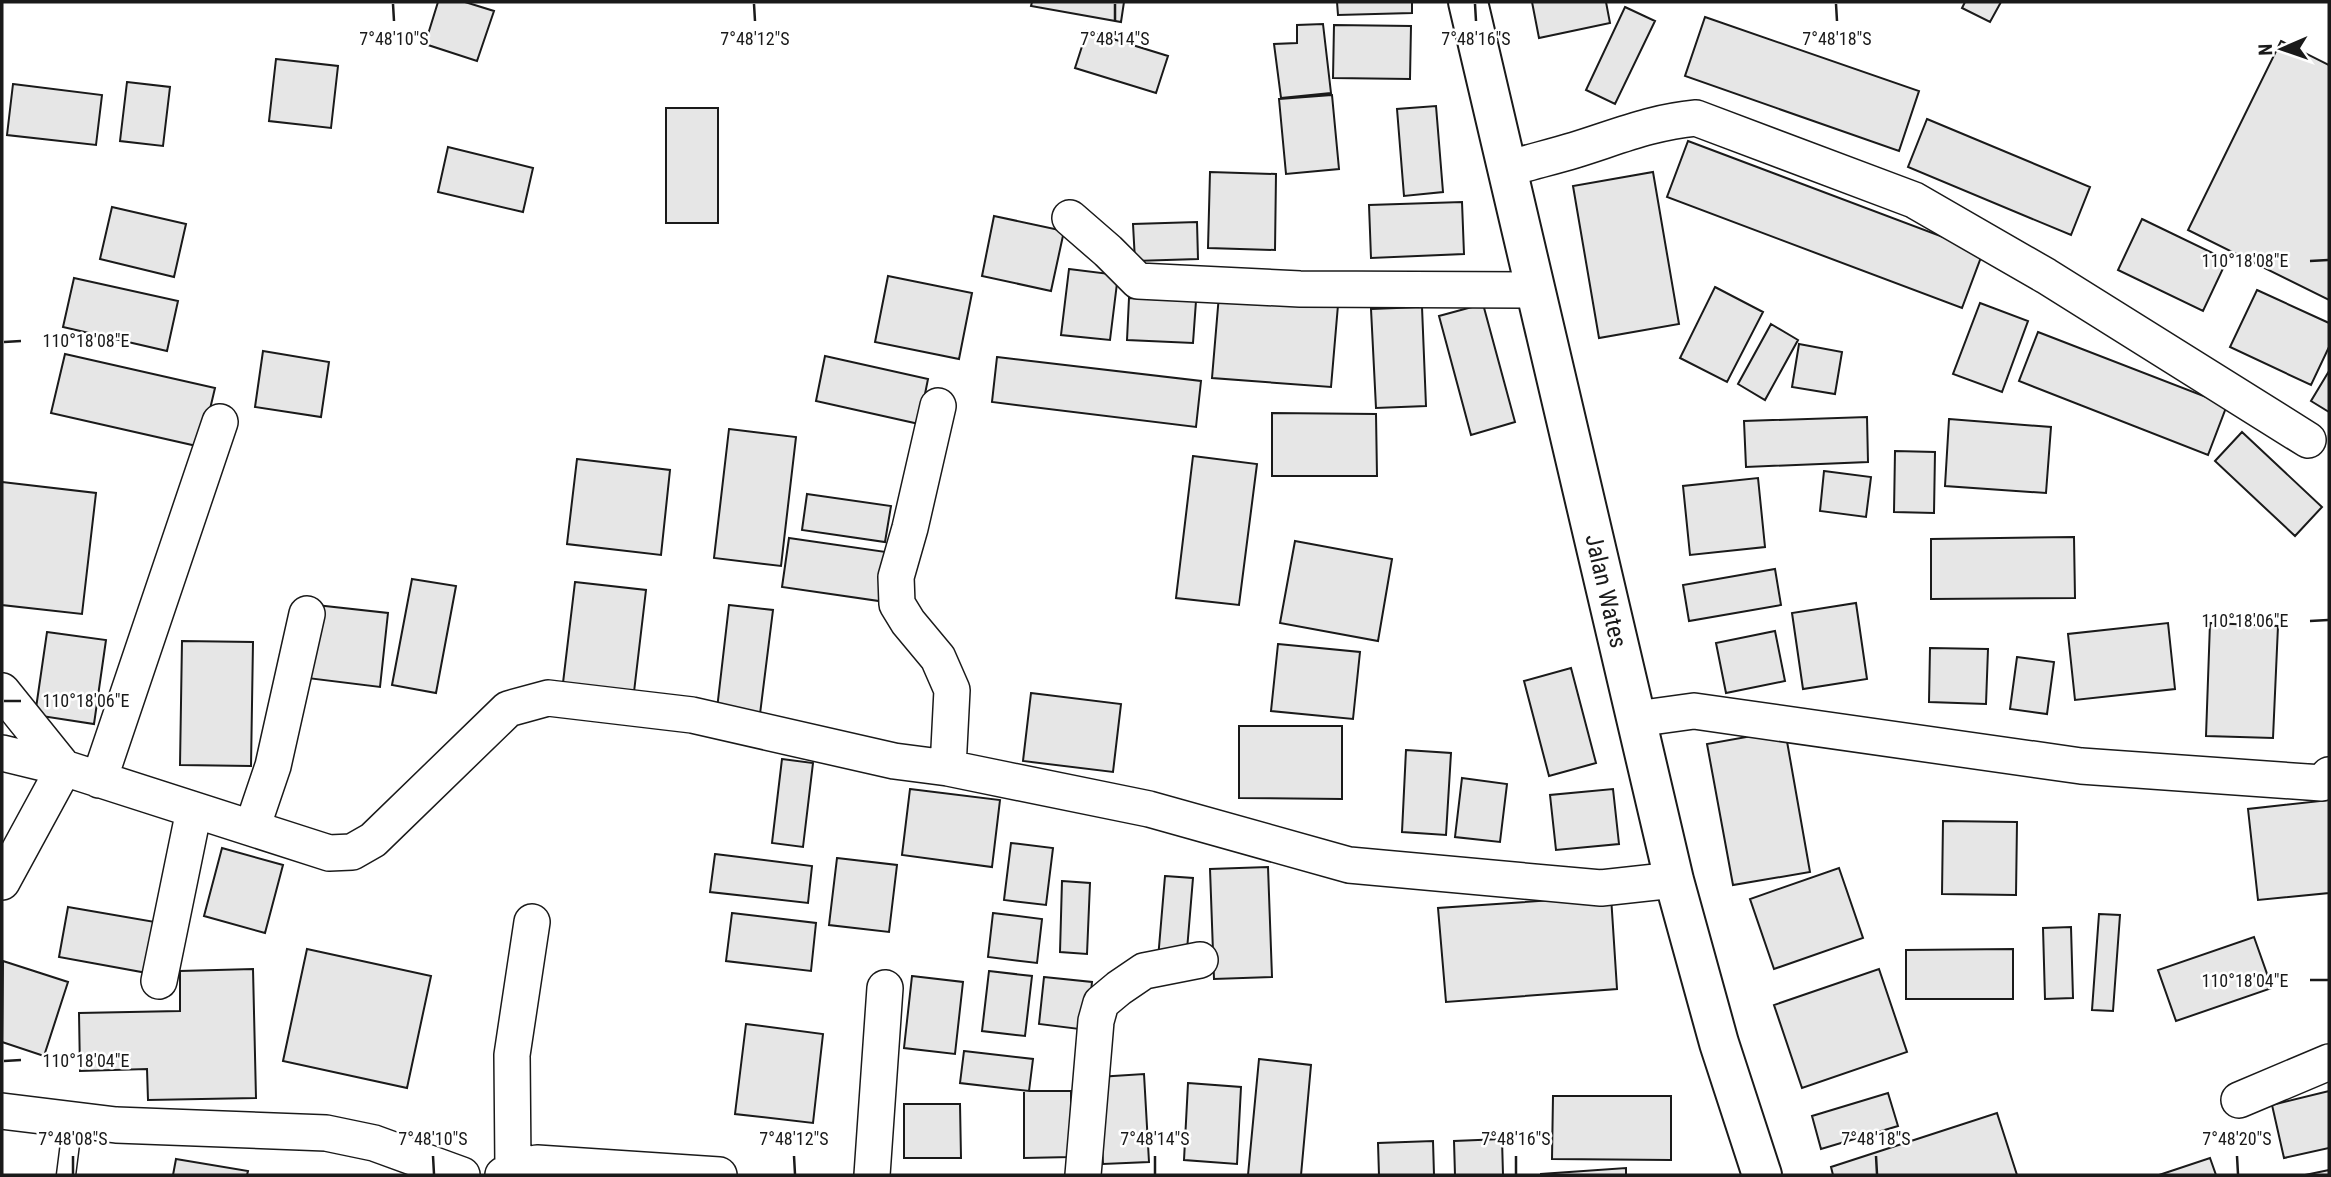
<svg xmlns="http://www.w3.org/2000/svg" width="2331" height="1177" font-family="'Roboto Condensed',sans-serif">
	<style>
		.building { fill: #e6e6e6; stroke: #1a1a1a; stroke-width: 2 }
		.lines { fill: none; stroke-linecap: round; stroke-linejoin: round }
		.service-casing { stroke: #1a1a1a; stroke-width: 21 }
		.minor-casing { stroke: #1a1a1a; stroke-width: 38 }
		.trunk-casing { stroke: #1a1a1a; stroke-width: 42 }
		.service { stroke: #fff; stroke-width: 18 }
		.minor { stroke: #fff; stroke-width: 35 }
		.trunk { stroke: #fff; stroke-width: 38 }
		.ticks { fill: none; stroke: #1a1a1a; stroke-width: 2.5 }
		.labels { text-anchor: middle; stroke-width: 5; stroke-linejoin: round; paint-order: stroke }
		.street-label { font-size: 24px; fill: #1a1a1a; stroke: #fff }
		.ticks-label { font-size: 18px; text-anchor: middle; fill: #1a1a1a; stroke: #fff; stroke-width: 5; stroke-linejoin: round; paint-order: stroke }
	</style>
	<rect width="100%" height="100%" fill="#fff"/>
	<path class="building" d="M438,2H465L494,11L477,61L425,44Z
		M1032,2H1124L1121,22L1031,6Z
		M1337,2H1412V13L1338,15Z
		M1532,2H1606L1610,23L1539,38Z
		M1965,2H2001L1990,22L1962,8Z
		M1625,7L1655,21L1615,104L1586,90Z
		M1705,17L1919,91L1899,151L1685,76Z
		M1323,24L1331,93L1281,98L1274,44L1297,43V25Z
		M1334,25L1411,26L1410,79L1333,78Z
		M1087,31L1168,56L1156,93L1075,68Z
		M2281,41L2329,65V300L2188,230Z
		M276,59L338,66L331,128L269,121Z
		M127,82L170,87L163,146L120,141Z
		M13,84L102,95L96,145L7,135Z
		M1332,95L1339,169L1286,174L1279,99Z
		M1436,106L1443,192L1404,196L1397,109Z
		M666,108H718V223H666Z
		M1927,119L2090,187L2071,235L1908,167Z
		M1688,141L1983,252L1962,308L1667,197Z
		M448,147L533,168L523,212L438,192Z
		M1210,172L1276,174L1275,250L1208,248Z
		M1653,172L1679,324L1599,338L1573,186Z
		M1462,202L1464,254L1371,258L1369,205Z
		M112,207L186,224L174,277L100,259Z
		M994,216L1064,231L1051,291L982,276Z
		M2142,219L2227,260L2203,311L2118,270Z
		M1197,222L1198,259L1135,261L1133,224Z
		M1069,269L1118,275L1110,340L1061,335Z
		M888,276L972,293L959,359L875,342Z
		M74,278L178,301L167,351L63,327Z
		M1715,287L1763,312L1727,382L1680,358Z
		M2257,290L2329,323V347L2311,385L2230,347Z
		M1219,295L1338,305L1331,387L1212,378Z
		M1129,298L1196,301L1193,343L1127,340Z
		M1980,303L2028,321L2002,392L1953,374Z
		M1483,304L1515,422L1471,435L1439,316Z
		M1422,307L1426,406L1376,408L1371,309Z
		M1771,324L1798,340L1765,400L1738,384Z
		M2038,332L2227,405L2208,455L2019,381Z
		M1799,344L1842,352L1835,394L1792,387Z
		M263,351L329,362L321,417L255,407Z
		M65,354L215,388L201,447L51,413Z
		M825,356L928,379L919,424L816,401Z
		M997,357L1201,381L1196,427L992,402Z
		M2329,371V412L2311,401Z
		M1272,413L1376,414L1377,476H1272Z
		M1867,417L1868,462L1746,467L1744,421Z
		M1949,419L2051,427L2046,493L1945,486Z
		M729,429L796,437L781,566L714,558Z
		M2242,432L2322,507L2295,536L2215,461Z
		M1895,451L1935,452L1934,513L1894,512Z
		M1193,456L1257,464L1239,605L1176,598Z
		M577,459L670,470L661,555L567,544Z
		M1824,471L1871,477L1866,517L1820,511Z
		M1758,478L1765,547L1690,555L1683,486Z
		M2,482L96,493L82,614L2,605Z
		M807,494L891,506L885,542L802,530Z
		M2074,537L2075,598L1931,599V539Z
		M789,538L886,552L879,601L782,587Z
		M1295,541L1392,559L1378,641L1280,623Z
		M1775,569L1781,605L1689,621L1683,585Z
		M412,579L456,586L436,693L392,685Z
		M575,582L646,590L634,692L563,683Z
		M1856,603L1867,679L1803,689L1792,613Z
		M316,605L388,613L380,687L307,678Z
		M729,605L773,610L760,714L717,709Z
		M2168,623L2175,689L2075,700L2068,634Z
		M2210,623L2278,626L2273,738L2206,736Z
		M1775,631L1785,681L1726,693L1716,643Z
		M47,632L106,640L94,724L35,715Z
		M182,641L253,642L251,766L180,765Z
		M1278,644L1360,652L1353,719L1271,711Z
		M1930,648L1988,649L1986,704L1929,702Z
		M2017,657L2054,662L2047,714L2010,709Z
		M1571,668L1596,763L1549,776L1524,681Z
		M1031,693L1121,704L1113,772L1023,761Z
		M1239,726H1342V799L1239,798Z
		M1785,730L1810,872L1733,885L1707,744Z
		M1406,750L1451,753L1446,835L1402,832Z
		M782,759L813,763L803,847L772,843Z
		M1462,778L1507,784L1500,842L1455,837Z
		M910,789L1000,800L992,867L902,855Z
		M1613,789L1619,844L1556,850L1550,795Z
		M2329,800V893L2258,900L2248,809Z
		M1943,821L2017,822L2016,895L1942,894Z
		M1011,843L1053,848L1046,905L1004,900Z
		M222,848L283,865L265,933L204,916Z
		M715,854L812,866L808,903L710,892Z
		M837,858L897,865L889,932L829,925Z
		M1268,867L1272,977L1214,979L1210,869Z
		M1839,868L1863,938L1774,969L1750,899Z
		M1165,876L1193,878L1186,962L1158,959Z
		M1062,881L1090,883L1087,954L1060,952Z
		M1611,896L1617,989L1446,1002L1438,908Z
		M68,907L155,922L147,973L59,957Z
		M732,913L816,923L811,971L726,961Z
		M993,913L1042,919L1037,963L988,957Z
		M2099,914L2120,915L2113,1011L2092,1010Z
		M2071,927L2073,998L2045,999L2043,928Z
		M2254,937L2272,988L2176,1021L2158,970Z
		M307,949L431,976L407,1088L283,1061Z
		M2013,949V999H1906V950Z
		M3,961L68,982L44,1056L2,1042Z
		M253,969L256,1098L148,1100L147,1069L80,1071L79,1013L180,1011V971Z
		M1879,969L1907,1052L1802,1088L1774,1005Z
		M989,971L1032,976L1025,1036L982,1031Z
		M912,976L963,982L955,1054L904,1048Z
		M1044,977L1092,982L1087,1030L1039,1024Z
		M746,1024L823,1034L813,1123L735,1114Z
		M964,1051L1033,1059L1029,1091L960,1083Z
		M1259,1059L1311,1065L1301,1175H1248Z
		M1144,1074L1149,1162L1103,1164L1098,1077Z
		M1188,1083L1241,1087L1237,1164L1184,1160Z
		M1024,1091H1071V1157L1024,1158Z
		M2329,1091V1148L2284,1158L2272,1105Z
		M1888,1093L1898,1126L1821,1149L1812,1116Z
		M1553,1096H1671V1160L1552,1159Z
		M904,1104H960L961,1158H904Z
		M1997,1113L2017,1175H1833L1831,1167Z
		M1502,1139L1503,1175H1455L1454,1141Z
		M1433,1141L1434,1175H1379L1378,1143Z
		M2210,1158L2216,1175H2159Z
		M176,1159L248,1171L247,1175H173Z
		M1626,1168V1175H1541V1174Z
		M2329,1170V1175H2305Z"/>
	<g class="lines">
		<g class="service-casing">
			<path id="service" d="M66,1175L73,1120"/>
		</g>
		<g class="minor-casing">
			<path id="minor" d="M1507,169C1530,162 1552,157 1575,150C1617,137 1652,122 1696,118L1914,200L2046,276L2308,440
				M1070,218L1108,251L1138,281L1300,289L1535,290
				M938,406L910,528L896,577L897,604L908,622L938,658L952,690L948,768
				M2,691L64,768L329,853L352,852L373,840L508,709L548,698L692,715L894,761L948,768L1149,809L1349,865L1601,888L1674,880
				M1636,719L1694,711L2081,766L2322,783L2329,775
				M2,753L64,768L2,882
				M99,780L220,422
				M252,828L273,766L307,614
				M159,981L194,810
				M2239,1100L2329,1062
				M2,1111L116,1125L326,1133L374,1143L462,1175
				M513,1168L512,1055L532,922
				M503,1175L513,1168L537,1163L719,1175
				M872,1175L885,988
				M1083,1175L1096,1021L1101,1003L1119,988L1144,971L1200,960"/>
		</g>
		<g class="trunk-casing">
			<path id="trunk" d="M1468,2L1674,880L1719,1043L1762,1175"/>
		</g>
		<use href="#service" class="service"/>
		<use href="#minor" class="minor"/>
		<use href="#trunk" class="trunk"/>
	</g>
	<path class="ticks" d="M393,4L394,21M754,4L755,21M1115,4V21M1475,4L1476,21M1836,4L1837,21M2310,261L2328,260M4,342L21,341M2310,621L2328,620M4,701H21M2310,980H2328M4,1061L21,1060M73,1156V1174M433,1156L434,1174M794,1156L795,1174M1155,1156V1174M1516,1156V1174M1876,1156L1877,1174M2237,1156L2238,1174"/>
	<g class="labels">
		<g class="street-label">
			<text transform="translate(1606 591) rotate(77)" y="8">Jalan Wates</text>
		</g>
	</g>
	<g class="ticks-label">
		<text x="394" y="45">7°48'10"S</text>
		<text x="755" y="45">7°48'12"S</text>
		<text x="1115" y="45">7°48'14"S</text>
		<text x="1476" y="45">7°48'16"S</text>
		<text x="1837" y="45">7°48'18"S</text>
		<text x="2245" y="267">110°18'08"E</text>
		<text x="86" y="347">110°18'08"E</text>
		<text x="2245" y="627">110°18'06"E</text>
		<text x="86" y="707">110°18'06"E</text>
		<text x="2245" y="987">110°18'04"E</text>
		<text x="86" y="1067">110°18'04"E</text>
		<text x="73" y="1145">7°48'08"S</text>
		<text x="433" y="1145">7°48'10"S</text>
		<text x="794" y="1145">7°48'12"S</text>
		<text x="1155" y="1145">7°48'14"S</text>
		<text x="1516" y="1145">7°48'16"S</text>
		<text x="1876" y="1145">7°48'18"S</text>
		<text x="2237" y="1145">7°48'20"S</text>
	</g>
	<rect width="2331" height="1177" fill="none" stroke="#1a1a1a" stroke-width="7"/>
	<g transform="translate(2282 49) rotate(268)" stroke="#ffffff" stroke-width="5" paint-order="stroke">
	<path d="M0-5L12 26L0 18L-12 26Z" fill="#1a1a1a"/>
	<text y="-10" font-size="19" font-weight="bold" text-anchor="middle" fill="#1a1a1a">N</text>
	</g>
</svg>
